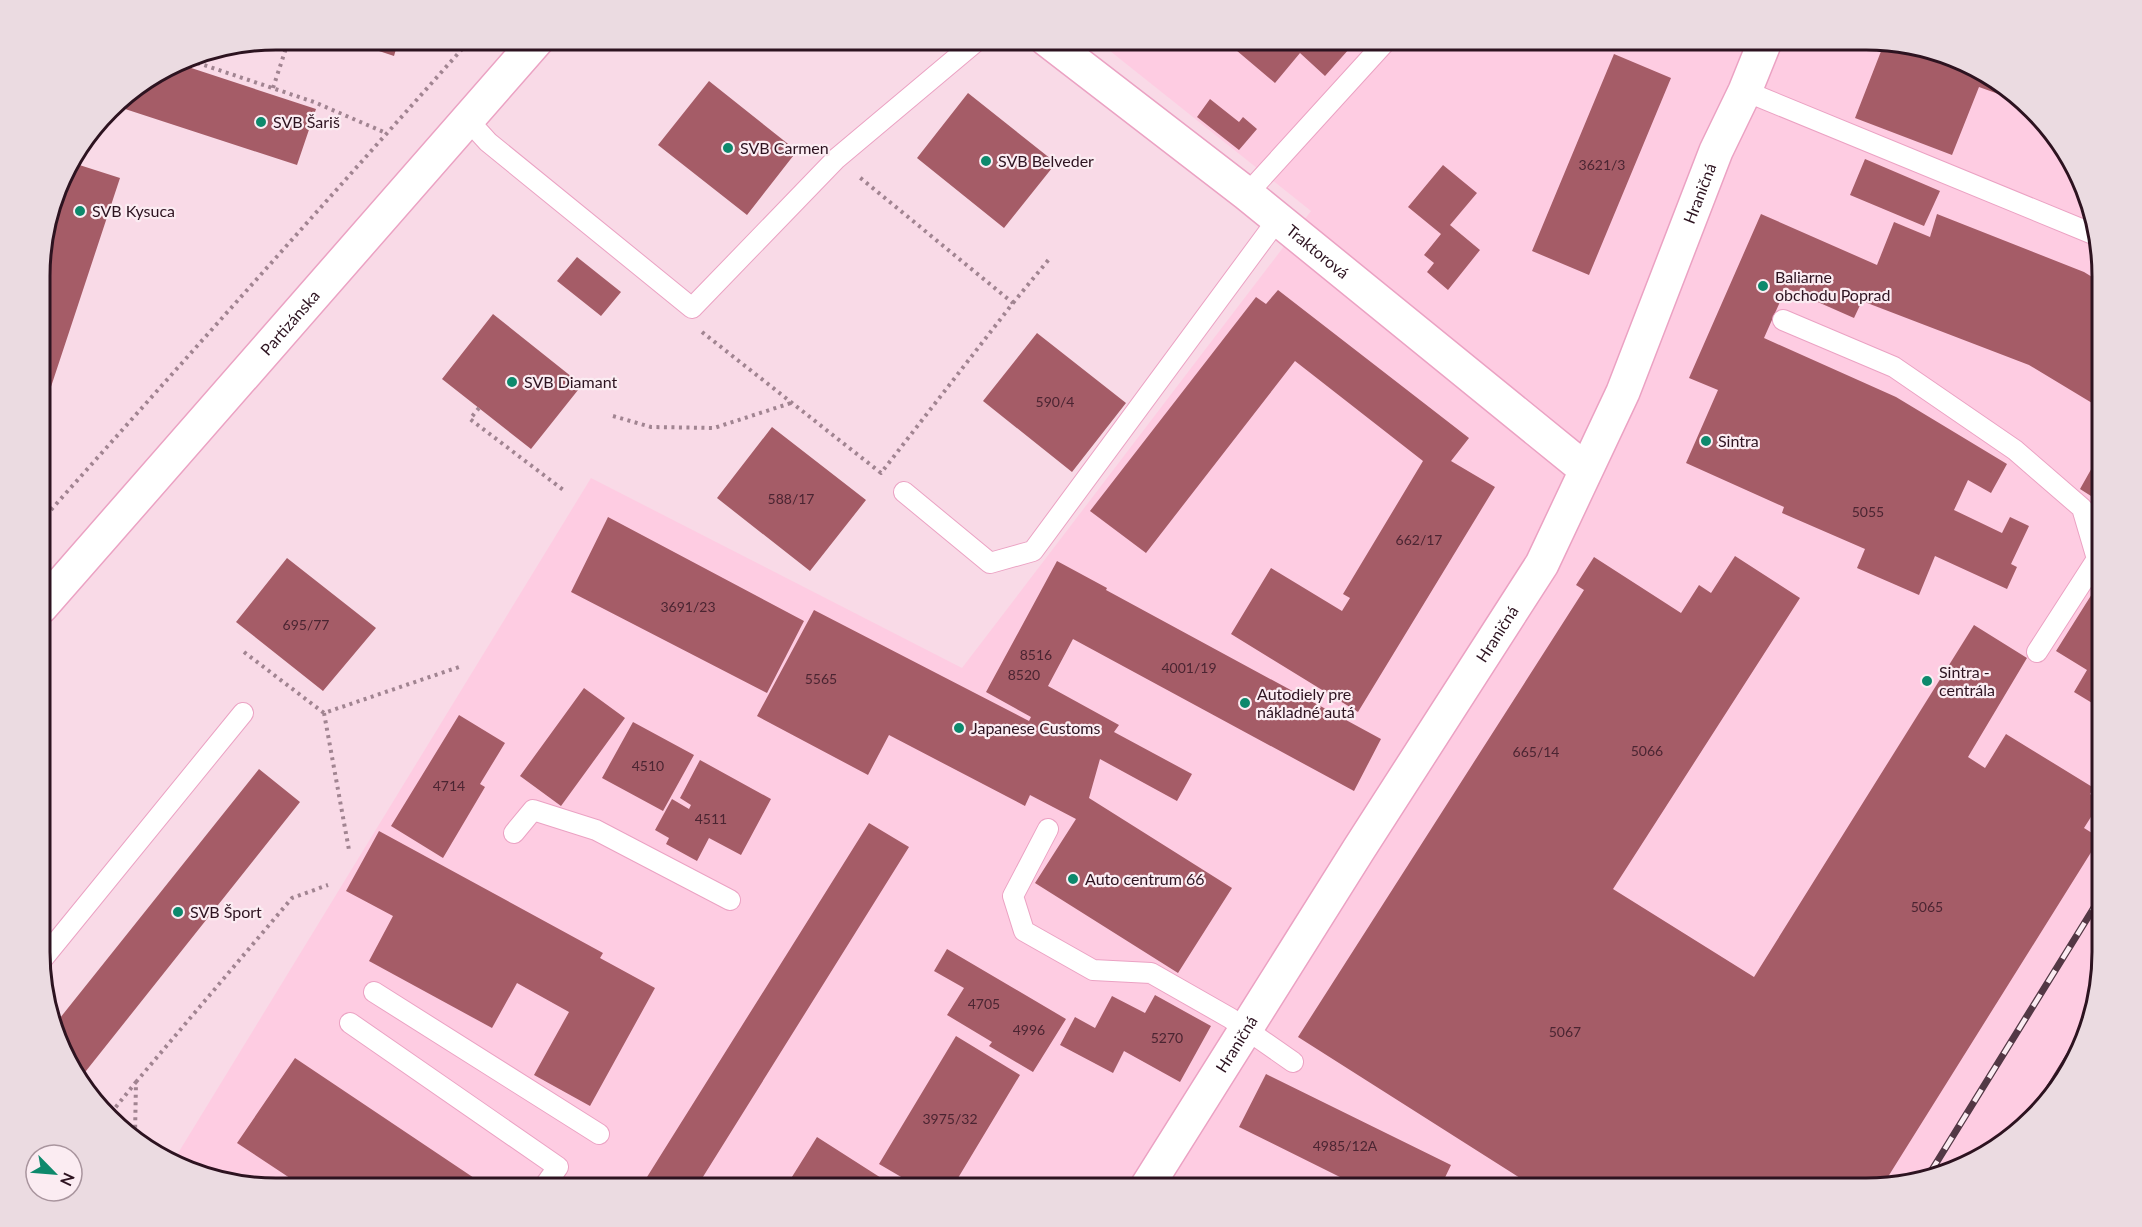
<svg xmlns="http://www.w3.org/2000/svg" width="2142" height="1227" font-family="Lato,sans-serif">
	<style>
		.built { fill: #fecce2 }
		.building { fill: #a55c67 }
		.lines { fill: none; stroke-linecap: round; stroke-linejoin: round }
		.lane-casing { stroke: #eba2c3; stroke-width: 22 }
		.street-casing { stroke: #eba2c3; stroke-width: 36 }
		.secondary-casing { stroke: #eba2c3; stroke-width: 36 }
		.path { stroke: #a18491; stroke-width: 4; stroke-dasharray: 3 4.5; stroke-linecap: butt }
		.lane { stroke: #fff; stroke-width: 20 }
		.street { stroke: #fff; stroke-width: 33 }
		.secondary { stroke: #fff; stroke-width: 33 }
		.rail-casing { stroke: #533845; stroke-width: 7 }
		.rail { stroke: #fbecf2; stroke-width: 4.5; stroke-dasharray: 14; stroke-linecap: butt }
		.poi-dot { fill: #0d896c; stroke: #fbecf2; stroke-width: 2 }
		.labels { text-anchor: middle; stroke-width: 4.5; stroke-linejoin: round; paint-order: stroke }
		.number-label { font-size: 14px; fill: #4b2532 }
		.poi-label { font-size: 16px; fill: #2d1320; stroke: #fbecf2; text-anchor: start }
		.street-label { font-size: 16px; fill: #2d1320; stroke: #fbecf2 }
		.rim { fill: none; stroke: #2d1320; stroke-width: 3 }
	</style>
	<rect width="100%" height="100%" fill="#f9dae7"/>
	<path class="built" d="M1095,39H1867L1928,47L1985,70L2063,144L2091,200L2102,259L2103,967L2072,1070L2034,1119L1985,1156L1882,1188H275L214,1180L172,1163L591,478L962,668L1311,211Z"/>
	<path class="building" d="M343,39H399L394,56Z
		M1223,39H1358L1325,76L1300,53L1275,83Z
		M1885,41L1928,47L1985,70L2018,101L1979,87L1952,155L1855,118Z
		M1614,54L1671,78L1589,275L1532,251Z
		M176,63L316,109L297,165L122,108L126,93Z
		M709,81L797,151L747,215L658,145Z
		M968,93L1056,163L1004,228L917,158Z
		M1210,99L1239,122L1243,117L1257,129L1239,150L1197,117Z
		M1865,159L1940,191L1924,226L1850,195Z
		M70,162L120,178L41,417V245L64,170Z
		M1443,165L1477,193L1450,225L1480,250L1448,290L1427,272L1434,263L1424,255L1441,234L1408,207Z
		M1761,214L1877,265L1894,222L1930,237L1937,214L2084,272L2102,283V409L2029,365L1862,301L1854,318L1786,288L1764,338L1896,397L2007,464L1991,493L1968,480L1954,510L2002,533L2010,517L2029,526L2011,564L2017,567L2007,589L1935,556L1919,595L1857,568L1865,549L1782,513L1784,507L1686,463L1718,390L1689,378Z
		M577,257L621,292L601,316L557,281Z
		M1278,290L1469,438L1451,461L1495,487L1358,712L1231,634L1271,568L1342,611L1350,598L1343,594L1423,461L1295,361L1146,553L1090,511L1256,297L1266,304Z
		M493,314L582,385L531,449L442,379Z
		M1037,333L1126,403L1072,472L983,401Z
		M772,427L866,500L810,571L717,498Z
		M2102,450V503L2080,489Z
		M608,517L804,621L767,693L571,592Z
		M1735,556L1800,598L1613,889L1754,977L1974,625L2027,658L1968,757L1985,768L2006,734L2094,788L2090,794L2101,801L2084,828L2100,838L1881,1188H1536L1298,1037L1584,590L1576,585L1594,557L1681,613L1699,585L1711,593Z
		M287,558L376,628L323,691L236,622Z
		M1057,561L1107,588L1106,590L1381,739L1354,791L1073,639L1048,686L1119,725L1114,732L1192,774L1177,801L1100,759L1089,798L1232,888L1178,973L1035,883L1076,819L1030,795L1025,806L889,735L868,775L757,716L814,610L1029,721L1031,717L986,692Z
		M2102,578V709L2074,692L2087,670L2056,651Z
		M584,688L625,718L561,806L520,776Z
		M459,715L505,743L480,784L485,787L443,858L391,826Z
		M633,722L694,755L663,811L602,778Z
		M700,760L771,799L741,855L709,838L697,861L666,844L669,838L655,830L672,799L689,809L691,805L680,798Z
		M259,769L300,802L78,1081L56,1023Z
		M869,823L909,847L696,1188H647L642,1185Z
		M379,831L603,953L600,958L655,988L590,1106L534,1075L569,1012L517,983L492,1028L369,961L393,916L346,891Z
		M947,949L1066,1019L1033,1072L989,1046L992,1042L947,1015L964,988L934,971Z
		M1155,995L1211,1026L1180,1082L1124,1051L1113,1073L1060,1045L1075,1017L1095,1028L1112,996L1145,1013Z
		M956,1036L1020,1075L952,1188H920L879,1164Z
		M295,1058L489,1188H305L237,1143Z
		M1266,1074L1451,1165L1440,1188H1352L1354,1184L1239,1127Z
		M817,1137L889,1183L886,1188H802L790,1180Z"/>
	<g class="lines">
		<g class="lane-casing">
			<path id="lane" d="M1745,91L2098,236
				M468,120L488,142L692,308L836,159L979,39
				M1247,194L1388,39
				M1783,320L1894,367L2015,450L2082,508L2097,559L2037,652
				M904,492L990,563L1033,551L1278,219
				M1048,829L1013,896L1024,931L1093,970L1151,973L1230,1018L1293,1062
				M514,833L533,810L596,830L730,900
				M41,961L243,713
				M374,992L599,1134
				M350,1023L558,1167L543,1188"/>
		</g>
		<g class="street-casing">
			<g id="street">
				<path id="s1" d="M1046,39L1247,194L1585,469"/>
				<path id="s2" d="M1146,1188L1359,849L1542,564L1623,392L1716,151L1745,91L1766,39"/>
			</g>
		</g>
		<g class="secondary-casing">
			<g id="secondary">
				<path id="s3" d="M41,607L538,39"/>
			</g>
		</g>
		<path class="path" d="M571,48L579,39
			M183,58L314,102L386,133
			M273,88L289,39
			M1013,303L1050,258
			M702,332L881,473L1013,303L858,176
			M479,408L470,419L566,492
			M613,416L651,427L714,428L791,403
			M41,521L471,39
			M41,650L50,639
			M244,652L324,713L459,667
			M324,713L349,850
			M136,1082L292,898L328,885
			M111,1113L136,1082L135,1135"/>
		<use href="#lane" class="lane"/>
		<use href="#street" class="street"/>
		<use href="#secondary" class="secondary"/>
		<g class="rail-casing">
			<path id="rail" d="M2028,1123L2082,1035
				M1930,1173L2103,893"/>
		</g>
		<use href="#rail" class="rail"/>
	</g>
	<g class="poi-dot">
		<circle cx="261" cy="122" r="6"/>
		<circle cx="728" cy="148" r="6"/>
		<circle cx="986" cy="161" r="6"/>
		<circle cx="80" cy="211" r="6"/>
		<circle cx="1763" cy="286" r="6"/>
		<circle cx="512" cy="382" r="6"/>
		<circle cx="1706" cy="441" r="6"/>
		<circle cx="1927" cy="681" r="6"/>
		<circle cx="1245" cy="703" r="6"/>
		<circle cx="959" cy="728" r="6"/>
		<circle cx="1073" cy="879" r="6"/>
		<circle cx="178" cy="912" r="6"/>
	</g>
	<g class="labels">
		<g class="number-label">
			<text x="1602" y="170">3621/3</text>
			<text x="1055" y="407">590/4</text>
			<text x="791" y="504">588/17</text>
			<text x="1868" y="517">5055</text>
			<text x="1419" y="545">662/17</text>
			<text x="688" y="612">3691/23</text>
			<text x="306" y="630">695/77</text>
			<text x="1036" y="660">8516</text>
			<text x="1189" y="673">4001/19</text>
			<text x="1024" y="680">8520</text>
			<text x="821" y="684">5565</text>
			<text x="1647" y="756">5066</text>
			<text x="1536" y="757">665/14</text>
			<text x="648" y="771">4510</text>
			<text x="449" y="791">4714</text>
			<text x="711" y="824">4511</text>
			<text x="1927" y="912">5065</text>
			<text x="984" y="1009">4705</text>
			<text x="1029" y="1035">4996</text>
			<text x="1565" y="1037">5067</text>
			<text x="1167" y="1043">5270</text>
			<text x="950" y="1124">3975/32</text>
			<text x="1345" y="1151">4985/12A</text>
		</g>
		<g class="poi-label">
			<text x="273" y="128">SVB Šariš</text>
			<text x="740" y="154">SVB Carmen</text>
			<text x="998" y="167">SVB Belveder</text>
			<text x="92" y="217">SVB Kysuca</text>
			<text x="1775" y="283">Baliarne<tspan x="1775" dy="18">obchodu Poprad</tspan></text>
			<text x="524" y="388">SVB Diamant</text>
			<text x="1718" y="447">Sintra</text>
			<text x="1939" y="678">Sintra -<tspan x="1939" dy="18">centrála</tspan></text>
			<text x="1257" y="700">Autodiely pre<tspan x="1257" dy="18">nákladné autá</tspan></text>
			<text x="971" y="734">Japanese Customs</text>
			<text x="1085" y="885">Auto centrum 66</text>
			<text x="190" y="918">SVB Šport</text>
		</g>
		<g class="street-label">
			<text dy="6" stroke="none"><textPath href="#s2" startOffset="1142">Hraničná</textPath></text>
			<text dy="6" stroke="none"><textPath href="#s1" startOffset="345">Traktorová</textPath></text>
			<text dy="6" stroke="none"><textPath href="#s3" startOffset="378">Partizánska</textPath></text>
			<text dy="6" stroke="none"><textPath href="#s2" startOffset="656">Hraničná</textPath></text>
			<text dy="6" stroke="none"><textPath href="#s2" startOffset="170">Hraničná</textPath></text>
		</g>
	</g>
	<path d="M0 0H2142V1227H0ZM276 50H1866A226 226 0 0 1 2092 276V952A226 226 0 0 1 1866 1178H276A226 226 0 0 1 50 952V276A226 226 0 0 1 276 50Z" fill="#ebdbe1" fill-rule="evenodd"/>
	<path class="rim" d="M276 50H1866A226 226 0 0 1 2092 276V952A226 226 0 0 1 1866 1178H276A226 226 0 0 1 50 952V276A226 226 0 0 1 276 50Z"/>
	<g transform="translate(54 1173) rotate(115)"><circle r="28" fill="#fbecf2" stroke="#a9959e" stroke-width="1.5"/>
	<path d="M0-4.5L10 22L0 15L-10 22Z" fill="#0d896c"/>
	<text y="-9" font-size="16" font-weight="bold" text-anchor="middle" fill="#2d1320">N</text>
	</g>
</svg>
